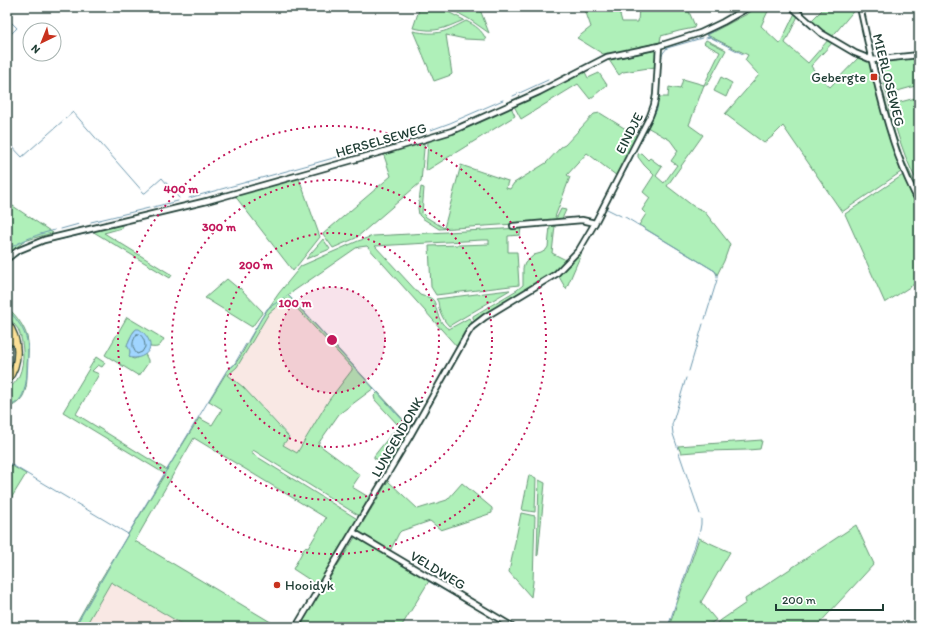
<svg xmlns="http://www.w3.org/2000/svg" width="926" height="634" font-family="Itim,sans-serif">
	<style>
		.built { fill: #f9e8e4 }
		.green { fill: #aff0b9; stroke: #679676; fill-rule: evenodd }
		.water { fill: #a0d5ff; stroke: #6c98ae }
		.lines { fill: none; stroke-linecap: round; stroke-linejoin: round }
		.shore { stroke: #537a85; stroke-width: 1 }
		.stream { stroke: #6c98ae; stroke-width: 1 }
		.minor-casing { stroke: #1f3d34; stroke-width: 8 }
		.major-casing { stroke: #1f3d34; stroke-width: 8 }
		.minor { stroke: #fff; stroke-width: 4.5 }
		.major { stroke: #fadf96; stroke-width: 5.5 }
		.ring { fill: none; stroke: #c2185b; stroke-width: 2; stroke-dasharray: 2 4 }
		.poi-dot { fill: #c8321e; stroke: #fff; stroke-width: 1.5 }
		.labels { text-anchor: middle; stroke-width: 4; stroke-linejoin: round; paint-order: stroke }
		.poi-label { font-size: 14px; fill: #1f3d34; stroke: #fff; text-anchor: end }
		.street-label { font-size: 14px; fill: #1f3d34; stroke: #fff }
		.centre { fill: #c2185b; stroke: #fff; stroke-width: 2 }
		.ring-label { font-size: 12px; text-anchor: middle; font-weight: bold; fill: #c2185b; stroke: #fff; stroke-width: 4; stroke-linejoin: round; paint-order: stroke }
	</style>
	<rect width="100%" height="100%" fill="#fff"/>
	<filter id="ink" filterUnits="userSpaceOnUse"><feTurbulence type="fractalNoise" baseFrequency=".025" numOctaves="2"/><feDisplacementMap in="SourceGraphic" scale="8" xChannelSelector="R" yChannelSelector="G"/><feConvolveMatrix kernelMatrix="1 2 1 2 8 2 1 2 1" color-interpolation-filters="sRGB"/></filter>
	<g filter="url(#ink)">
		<path class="built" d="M285,300H289L291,302L352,368V370L329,400L297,453L283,445L289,436L243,387L228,375L239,364L269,313Z
			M111,582L187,627H85Z"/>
		<path class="green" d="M420,7H438L464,20C442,29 437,33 413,28Z
			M447,7H479L489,33L469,19Z
			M584,7H618L622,22H638L639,7H687L695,26L694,27V28L679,31L661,36L660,42L610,54L608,53L603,54L577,38L591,27Z
			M757,7H770L761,26L780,44L795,13L798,16L785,43L808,63L829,39L833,42L811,66L818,76L830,87L859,57L869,60L891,143L901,172L842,212L783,126L773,136L764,143L725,114L759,75L745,60L748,55L707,35L749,13Z
			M825,7L856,8L831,38L810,22Z
			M466,21C475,25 483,31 486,40L465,39L446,35L452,74L451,75L434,81L413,31C438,36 445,32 466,21Z
			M706,40L726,50L707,85H704L689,125L703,135L667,186L693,206L704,211L730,244L724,261L717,275L715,271L639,225L646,214L642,210L650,198L643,192L654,175L644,165L638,157V154L641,153L648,160L650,158L662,167L656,176L664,183L677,165L671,161L678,151L670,140L647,127L655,111L657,97H668L669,87L680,89L683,79L704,85L720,52L705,44L704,43Z
			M656,50L655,67L623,72L619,75L609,60Z
			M919,57V85L901,90L892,95V100L893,104L919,97V185C898,148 889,102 878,62Z
			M875,62L895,134L903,158L914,181L919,190V200L894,141L874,64Z
			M584,70L588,78L599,73L607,85L590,99L578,84L521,119L514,106L532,98Z
			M721,77L732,83L726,97L714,91Z
			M511,107L515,116L426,171L428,142V140L470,125Z
			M600,113L637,136L617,176L587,153L567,175L570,177L555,217H557L561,209L566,210L561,221L439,229L422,218L419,215L418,208L421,187L424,188L422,213L426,217L444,228L461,165L508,181L506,188L510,189L514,183L546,163L561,147L565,145L594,114Z
			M424,142V149L421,182L356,238L333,248L323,234L391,176L383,153Z
			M903,175L912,196L919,208V281L885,303L845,214Z
			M299,178L320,237L293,271L235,196Z
			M7,202L53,233L34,238L25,241L7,254Z
			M122,223V228L104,233L172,275L170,278L92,231Z
			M550,226H555L552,253L566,260L549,275L475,321L473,318V316L517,290L523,285V268L525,263L534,255L541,253L546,250L548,247Z
			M521,228L520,235L508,236V252H517L519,285L436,295L431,287L429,246L489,244V240H482L375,246L420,295C424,297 428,296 432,299C435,301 435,304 436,308C438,316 441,325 449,329L469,318L473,324L470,327L458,348L367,246L359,247L356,248L288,295L374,388L339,414L318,444L360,475L352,487L372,499L361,517L253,450L251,453L359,520L319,586L293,569L305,547L308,548L326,518L194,438L135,541L279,627H187L111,582L85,627H74L101,579L165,474L63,412L96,357L105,363L102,367L98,365L92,371L99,374L76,414L167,470L199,418L212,425L222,409L209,401L228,370L235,364L240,357L261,319L279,293L301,266L358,241L373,236ZM285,300H289L291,302L352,368V370L329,400L297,453L283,445L289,437L243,387L228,375L237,367L269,313Z
			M323,239L330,249L306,259Z
			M585,245L566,289L558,275L578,255Z
			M227,279L239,289L240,288L263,312L252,327L205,298Z
			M509,290H510L449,326C444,321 441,315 439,308C438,304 439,302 436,299Z
			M7,307C16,315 27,329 28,342C29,348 28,357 27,364C27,383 29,401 7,408V390C12,386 17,381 19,376C25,362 24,342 18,329C15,325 8,317 7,314C6,312 7,310 7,307Z
			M127,317L164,339C159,347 159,348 150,347L148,339L136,329L134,331L129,340L127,346C131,350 130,352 129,357L134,359L145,354L148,360V363L139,376L105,355Z
			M378,392L411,428L407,430L398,425L375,400L374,396Z
			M393,432L409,434L390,468L376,459L374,458V456Z
			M762,440V441L760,449L748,450L706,451L681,453L678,446Z
			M7,463L26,474L7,505Z
			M529,475H530L536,478L535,512L522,510Z
			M539,480L545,483L538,555L537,556Z
			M388,481L418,509L447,500L462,483L492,508V513L441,530L430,521L401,531L399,533L390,551L358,531Z
			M521,513L535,516L533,582L531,597L509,572Z
			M856,525L874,564L816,627H711L746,603L745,599Z
			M356,536L429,581L401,627H299Z
			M699,538L730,552L701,602L716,620L705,627H669Z"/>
		<path class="water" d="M136,329H139C144,332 151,340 150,347C148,356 136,360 129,357C131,350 130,351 127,345L132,334Z"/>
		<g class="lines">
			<path class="shore" d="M137,334H139C143,336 145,342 145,347L142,352L137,354C131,347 132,341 137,334Z"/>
			<path class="stream" d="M56,7L66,8L67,7
				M787,7L810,28
				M7,10L9,7
				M7,18L17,28L7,38
				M710,37L743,54
				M706,38L710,37L706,35L756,7
				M826,39L832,43
				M513,96L548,80
				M431,130L450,123L503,100
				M645,133L657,109L658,100L661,59L663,53L667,48L702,38
				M7,141L22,157L73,112L144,193H145L162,178L179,198
				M383,144L424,132
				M638,146L643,137
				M630,163L636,149
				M620,180L628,167
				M617,187L619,184
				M189,198L377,146
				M611,198L616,189
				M609,203L610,201
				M601,205L610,188
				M607,209L621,216
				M625,217L640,226
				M91,222L178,201
				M642,227L715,271L717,274V278
				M61,229L79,224
				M7,250C22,240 38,234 55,230
				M7,262L24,251L45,243L93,232
				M7,309C15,317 22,326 26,337C30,348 28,391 20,399C17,403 12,405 7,407
				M705,319L717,280
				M248,341L267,309L288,295L409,427L411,429L412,428
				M451,359L459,344
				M689,371L703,324
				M678,449L673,434L672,425L686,378
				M679,453L700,514
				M7,462L128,534L75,627
				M128,534L227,370L234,365L246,344
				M428,581L508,627
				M293,627L307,604
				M668,627L700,530L701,524V519"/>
			<g class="minor-casing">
				<path id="minor" d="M792,7L821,33L855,53L865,57L872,60L919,55
					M860,7C871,56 881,107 898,155C904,171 911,187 919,202
					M513,226L582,220L595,223
					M7,259L17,251L44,240L207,201L385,151L452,131L539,92L607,57L659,46L700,33L723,22L749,7
					M353,532L508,624L512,627
					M296,627L410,436L468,333L472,327L485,317L556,274L579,250L595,223L650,116L654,105L656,95L659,46"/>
			</g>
			<g class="major-casing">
				<path id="major" d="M7,322C20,339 21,364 7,381
					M7,330L13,342"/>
			</g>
			<use href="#minor" class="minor"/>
			<use href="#major" class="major"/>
		</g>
	</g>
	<circle cx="332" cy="340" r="53" fill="#c2185b" fill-opacity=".12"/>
	<g class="ring">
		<circle cx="332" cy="340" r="53"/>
		<circle cx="332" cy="340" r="107"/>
		<circle cx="332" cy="340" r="160"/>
		<circle cx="332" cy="340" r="214"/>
	</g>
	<g class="poi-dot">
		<rect x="870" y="73" width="8" height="8" rx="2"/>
		<circle cx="277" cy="585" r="4"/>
	</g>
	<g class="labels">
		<g class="poi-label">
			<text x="866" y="82">Gebergte</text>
			<text x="285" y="590" text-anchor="start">Hooidyk</text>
		</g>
		<g class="street-label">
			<text transform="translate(889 80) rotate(76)" y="5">MIERLOSEWEG</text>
			<text transform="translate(629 133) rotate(-63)" y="5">EINDJE</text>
			<text transform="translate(381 140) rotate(-16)" y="5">HERSELSEWEG</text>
			<text transform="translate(397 437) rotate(-60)" y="5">LUNGENDONK</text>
			<text transform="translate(438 570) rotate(31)" y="5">VELDWEG</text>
		</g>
	</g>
	<circle cx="332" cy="340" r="6" class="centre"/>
	<g class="ring-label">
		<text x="181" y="193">400 m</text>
		<text x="219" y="231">300 m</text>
		<text x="256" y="269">200 m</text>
		<text x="295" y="307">100 m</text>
	</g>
	<rect width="926" height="634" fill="none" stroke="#fff" stroke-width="24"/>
	<rect x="12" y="12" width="902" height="610" fill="none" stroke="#1f3d34" stroke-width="1.5" filter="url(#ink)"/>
	<g transform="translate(42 42) rotate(223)"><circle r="19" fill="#ffffff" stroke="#a5b1ae"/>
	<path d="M0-3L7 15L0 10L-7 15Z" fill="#c8321e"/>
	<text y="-6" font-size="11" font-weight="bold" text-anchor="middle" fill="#1f3d34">N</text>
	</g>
	<path d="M776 604v6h107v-6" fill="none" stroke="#1f3d34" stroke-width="2"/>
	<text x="782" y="604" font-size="12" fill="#1f3d34" stroke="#ffffff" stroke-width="3" paint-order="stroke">200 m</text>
</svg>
